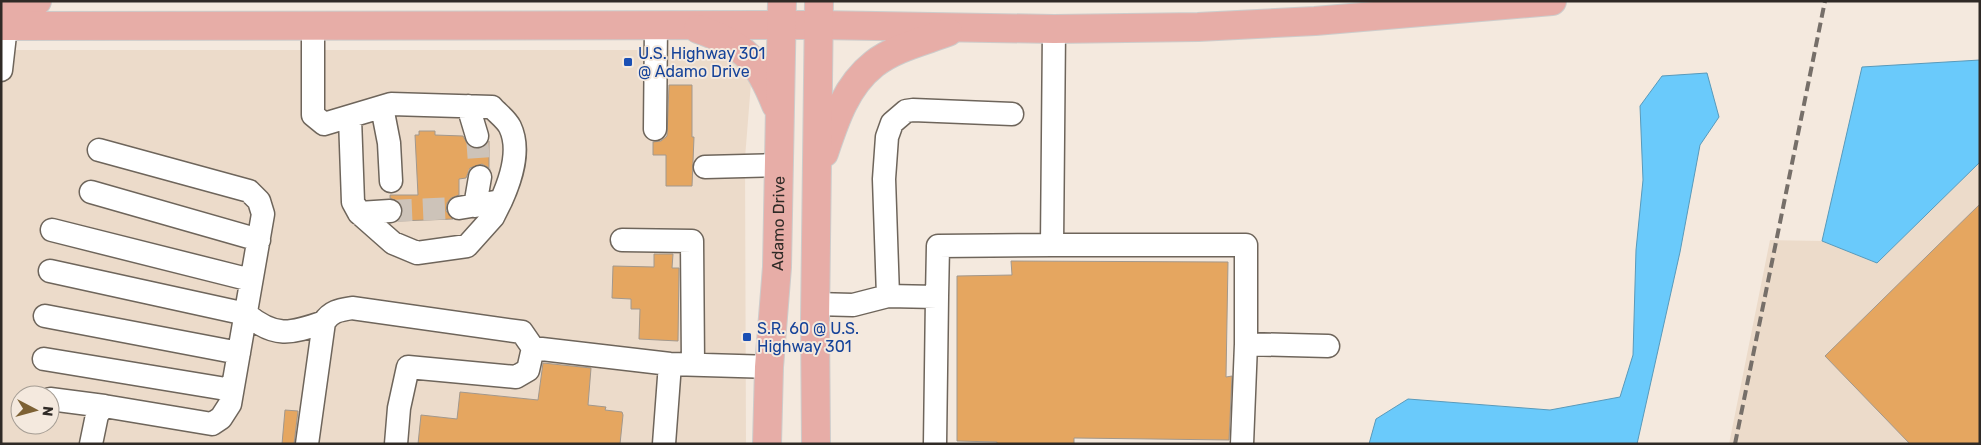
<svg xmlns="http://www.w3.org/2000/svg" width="1981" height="445" font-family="Rubik,sans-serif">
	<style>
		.built { fill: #ecdbca; fill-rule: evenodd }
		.water { fill: #6acafb; stroke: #589abb }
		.building { fill: #e5a660; stroke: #a2988d }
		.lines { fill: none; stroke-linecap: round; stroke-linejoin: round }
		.minor-tunnel { stroke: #cdc3b9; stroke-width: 22; stroke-dasharray: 22 11; stroke-linecap: butt }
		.minor-casing { stroke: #6e655b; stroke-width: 25 }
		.major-casing { stroke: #cdcccb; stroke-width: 30 }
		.minor { stroke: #fff; stroke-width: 22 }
		.major { stroke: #e7ada7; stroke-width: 28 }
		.rail { stroke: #766f69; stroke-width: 4; stroke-dasharray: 10 5; stroke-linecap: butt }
		.transit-dot { fill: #1a4fb4; stroke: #f4e9de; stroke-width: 2 }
		.labels { text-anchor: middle; stroke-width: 4; stroke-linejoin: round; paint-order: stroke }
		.transit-label { font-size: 16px; fill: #164399; stroke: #f4e9de; text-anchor: start }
		.street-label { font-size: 16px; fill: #2f2a26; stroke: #f4e9de }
	</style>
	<rect width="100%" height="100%" fill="#f4e9de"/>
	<path class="built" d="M1,50H723L751,83L745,158L746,444H1ZM20,395H50V425H20Z
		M1980,162V444H1729L1770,240L1822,241L1877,263Z"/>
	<path class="water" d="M1980,60V162L1877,263L1822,241L1862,67Z
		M1707,73L1719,117L1700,145L1680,252L1637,444H1369L1376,419L1408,399L1550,410L1620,397L1633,355L1636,250L1643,180L1640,106L1662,76Z"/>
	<path class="building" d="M669,85H692V137H694L692,186H666V155H653V142L661,141L667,136Z
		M419,131H435V135L463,136L468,145L474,149L481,148L489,141V168L482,164L470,168L466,178L459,179V195L451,198L447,203L446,211L453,219L398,221L403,210L401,203L390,198V195H418L415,135H419Z
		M1980,204V444H1910L1825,356Z
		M654,254H673L672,268H679L678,341L639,339L640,309H631V299L612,298L613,266L654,267Z
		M1011,261L1228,262L1226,377L1232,376L1229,440L1074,438V444H997V442L957,441V276L1012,275Z
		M543,363L591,368L588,405L606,407L605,410L622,412L623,415L620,444H418L421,415L457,419L460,392L538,400Z
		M285,410L298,411L294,444H282Z"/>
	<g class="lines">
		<path class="minor-tunnel" d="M477,136L480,177
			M390,211L459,208"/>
		<g class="minor-casing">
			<path id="minor" d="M313,25V115L324,124L391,104L492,107C497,113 506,119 510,127C521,150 511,179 501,201L459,208
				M1054,29L1052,245H1246V344L1328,346
				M1,70L6,26
				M468,106L477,136
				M382,107L389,143L391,181
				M350,118L353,202L359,213L390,211
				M655,129L656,25
				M705,167L778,165
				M91,192L259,240
				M475,206L480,177
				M359,213L393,243L417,253L467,246L493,217L501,201
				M52,230L251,280
				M622,240L692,241L693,364
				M50,271L246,314C275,338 290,334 324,322
				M888,296L884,179L887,137L892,123L906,111L913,110L1012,114
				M815,304L853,305L888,296L937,297L938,246L1052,245
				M45,316L239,353
				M44,359L232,390
				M50,399L104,406
				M91,444L97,415L104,406L212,424L221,418L230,404L263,214L259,201L249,191L99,150
				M307,444L324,322C331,311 340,310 352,308L522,332L533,348L670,364L769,367
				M396,444L399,408L408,367L516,377L528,370L533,348
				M664,444L670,364
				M935,444L937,297
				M1242,444L1246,344"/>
		</g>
		<g class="major-casing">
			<g id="major">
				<path d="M1,6H25L37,1"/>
				<path d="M1,26L819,25L1054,29L1198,27L1315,21L1552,1"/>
				<path d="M698,29C745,45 758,60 776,105"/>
				<path d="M824,153C835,120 846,86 874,64C894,48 924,41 948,32"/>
				<path id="s1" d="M767,444L769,367L777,267L782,1"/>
				<path d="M816,444L815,321L819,1"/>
			</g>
		</g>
		<use href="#minor" class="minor"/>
		<use href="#major" class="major"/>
		<path class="rail" d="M1735,444L1825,1"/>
	</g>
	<g class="transit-dot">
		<rect x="623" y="57" width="10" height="10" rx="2.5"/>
		<rect x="742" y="332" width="10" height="10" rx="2.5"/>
	</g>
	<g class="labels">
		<g class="transit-label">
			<text x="638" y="59">U.S. Highway 301<tspan x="638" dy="18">@ Adamo Drive</tspan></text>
			<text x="757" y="334">S.R. 60 @ U.S.<tspan x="757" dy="18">Highway 301</tspan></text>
		</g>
		<g class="street-label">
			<text dy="6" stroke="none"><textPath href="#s1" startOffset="221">Adamo Drive</textPath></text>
		</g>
	</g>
	<rect width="1981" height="445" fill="none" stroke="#2f2a26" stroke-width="5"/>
	<g transform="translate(35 410) rotate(96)"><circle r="24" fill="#f4e9de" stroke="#a59d94"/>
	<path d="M0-4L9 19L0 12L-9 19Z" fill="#7d6134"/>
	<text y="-8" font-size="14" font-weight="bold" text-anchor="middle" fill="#2f2a26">N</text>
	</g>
</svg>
